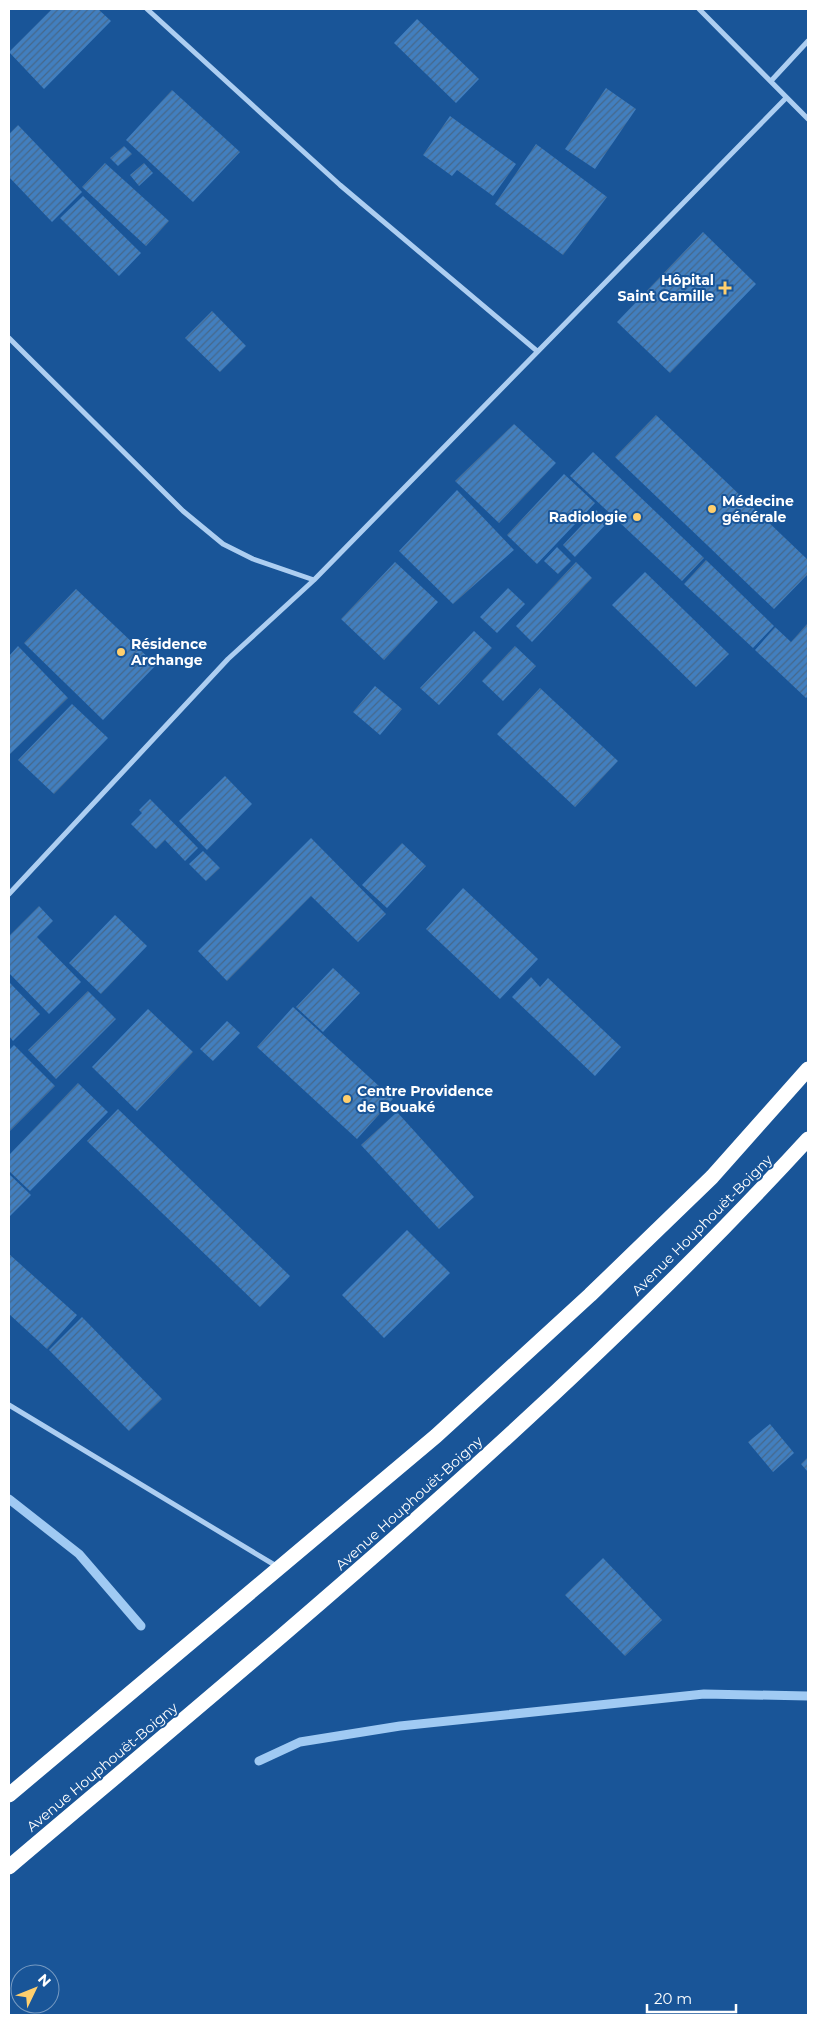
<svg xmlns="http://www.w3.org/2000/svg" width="817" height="2024" font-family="Montserrat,sans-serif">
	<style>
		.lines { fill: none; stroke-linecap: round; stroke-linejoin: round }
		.stream { stroke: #a0caf3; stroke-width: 9 }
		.building { fill: url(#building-hatch) }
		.street { stroke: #adcef1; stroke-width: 5 }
		.highway { stroke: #fff; stroke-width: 15 }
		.poi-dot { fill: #ffcf6d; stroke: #195598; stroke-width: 2 }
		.labels { text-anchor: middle; stroke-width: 4; stroke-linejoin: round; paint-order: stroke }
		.poi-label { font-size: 14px; font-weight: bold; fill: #fff; stroke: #195598; text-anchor: start }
		.street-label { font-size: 14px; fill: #fff; stroke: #195598 }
	</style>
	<defs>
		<pattern id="building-hatch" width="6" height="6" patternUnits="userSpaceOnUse" patternTransform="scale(1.25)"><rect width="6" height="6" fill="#427fbf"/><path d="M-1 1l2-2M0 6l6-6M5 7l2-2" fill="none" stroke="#46688b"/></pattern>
	</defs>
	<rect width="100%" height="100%" fill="#195598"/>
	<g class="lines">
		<path class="stream" d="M9,1499L79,1554L141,1626
			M259,1761L300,1742L400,1726L704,1694L808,1696"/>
	</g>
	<path class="building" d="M52,9H98L111,21L44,89L9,52Z
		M417,19L479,79L456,103L394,43Z
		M606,88L636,109L595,169L565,149Z
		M172,90L240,152L193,202L126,140Z
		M450,116L516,164L493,196L457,170L452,176L423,155Z
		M18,125L82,192L52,222L9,177V134Z
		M536,144L607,197L563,255L495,204Z
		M124,146L132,154L118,166L110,158Z
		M105,163L169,221L146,246L82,187Z
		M144,163L153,173L139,186L130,175Z
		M83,196L141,253L119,276L60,218Z
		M703,232L756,284L670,373L617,322Z
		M212,311L246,346L220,372L185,338Z
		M656,415L808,560V574L774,609L615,457Z
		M514,424L556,463L499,523L455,481Z
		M593,452L704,558L682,581L570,476Z
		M564,474L595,503L537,564L507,535Z
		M457,490L514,550L453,604L399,551Z
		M596,510L608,522L575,557L563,545Z
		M557,547L571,561L558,574L544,561Z
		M706,560L774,626L753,648L684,584Z
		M395,562L438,602L384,660L341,619Z
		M576,562L592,578L532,642L516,626Z
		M645,572L729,654L696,687L612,605Z
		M508,588L525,604L497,633L480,617Z
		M76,589L156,665L103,720L24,643Z
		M808,623V696L806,698L755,650L775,627L791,642Z
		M474,631L492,648L439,705L420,688Z
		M18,646L68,698L9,755V656Z
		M515,646L536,666L503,701L482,681Z
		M375,686L402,709L380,735L353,712Z
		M540,688L618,761L575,807L497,734Z
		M72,704L108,738L54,794L18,760Z
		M225,776L252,804L207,850L179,821Z
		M150,799L198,848L185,861L165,840L156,849L131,824L142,813L139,810Z
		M311,838L386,914L358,942L311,896L227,981L198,951Z
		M402,843L426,866L387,908L362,885Z
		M203,851L220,868L206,881L189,864Z
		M463,888L538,959L500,999L426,929Z
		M39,906L53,921L37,937L81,982L49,1014L9,973V936Z
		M115,915L147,946L101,994L69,963Z
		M333,968L360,993L323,1032L296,1007Z
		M531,977L540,987L548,978L621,1047L595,1076L512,997Z
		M9,982L40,1014L13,1041L9,1036Z
		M88,991L116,1019L56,1079L28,1050Z
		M293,1007L393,1099L357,1139L257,1047Z
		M148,1009L193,1052L137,1111L92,1067Z
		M227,1021L240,1033L213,1061L200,1049Z
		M14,1045L55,1086L9,1132V1050Z
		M78,1083L108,1112L30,1191L9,1171V1155Z
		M118,1109L290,1276L260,1307L87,1141Z
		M397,1112L474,1197L439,1229L361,1145Z
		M9,1174L31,1195L9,1217Z
		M407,1230L450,1273L384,1338L342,1295Z
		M9,1254L77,1315L47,1349L9,1314Z
		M82,1317L162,1399L129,1431L49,1350Z
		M770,1424L794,1453L773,1472L748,1442Z
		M808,1457V1472L801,1464Z
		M603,1558L662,1620L625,1656L565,1595Z"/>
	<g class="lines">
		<path class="street" d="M147,9L340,185L537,351
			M699,9L808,119
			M771,81L808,41
			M9,338L183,511L223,544L253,559L314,580
			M9,894L228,659L314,580L786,98
			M9,1405L278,1567"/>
		<path class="highway" d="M9,1795L436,1436L590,1295L712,1177L808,1069
			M9,1867C284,1634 564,1405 808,1139"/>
	</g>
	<g class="poi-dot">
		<path d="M722.5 280.5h5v5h5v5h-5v5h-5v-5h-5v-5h5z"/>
		<circle cx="712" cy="509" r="5"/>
		<circle cx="637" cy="517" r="5"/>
		<circle cx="121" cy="652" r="5"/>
		<circle cx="347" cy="1099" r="5"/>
	</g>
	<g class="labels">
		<g class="poi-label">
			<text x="714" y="285" text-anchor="end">Hôpital<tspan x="714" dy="16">Saint Camille</tspan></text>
			<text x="722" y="506">Médecine<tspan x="722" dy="16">générale</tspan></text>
			<text x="627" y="522" text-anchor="end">Radiologie</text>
			<text x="131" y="649">Résidence<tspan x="131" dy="16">Archange</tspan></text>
			<text x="357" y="1096">Centre Providence<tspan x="357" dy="16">de Bouaké</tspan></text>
		</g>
		<g class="street-label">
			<text transform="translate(702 1225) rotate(-45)" y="5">Avenue Houphouët-Boigny</text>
			<text transform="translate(409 1503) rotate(-42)" y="5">Avenue Houphouët-Boigny</text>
			<text transform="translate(102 1767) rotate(-40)" y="5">Avenue Houphouët-Boigny</text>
		</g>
	</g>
	<rect width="817" height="2024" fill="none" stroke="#ffffff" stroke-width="20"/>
	<g transform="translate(35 1989) rotate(47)"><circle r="24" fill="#195598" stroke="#7599c1"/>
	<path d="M0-4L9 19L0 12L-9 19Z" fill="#ffcf6d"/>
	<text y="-8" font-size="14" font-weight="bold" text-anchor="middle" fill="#ffffff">N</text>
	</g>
	<path d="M647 2004v8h89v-8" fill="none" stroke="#ffffff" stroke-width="2.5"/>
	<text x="654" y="2004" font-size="15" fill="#ffffff" stroke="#195598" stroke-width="4" paint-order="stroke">20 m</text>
</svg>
